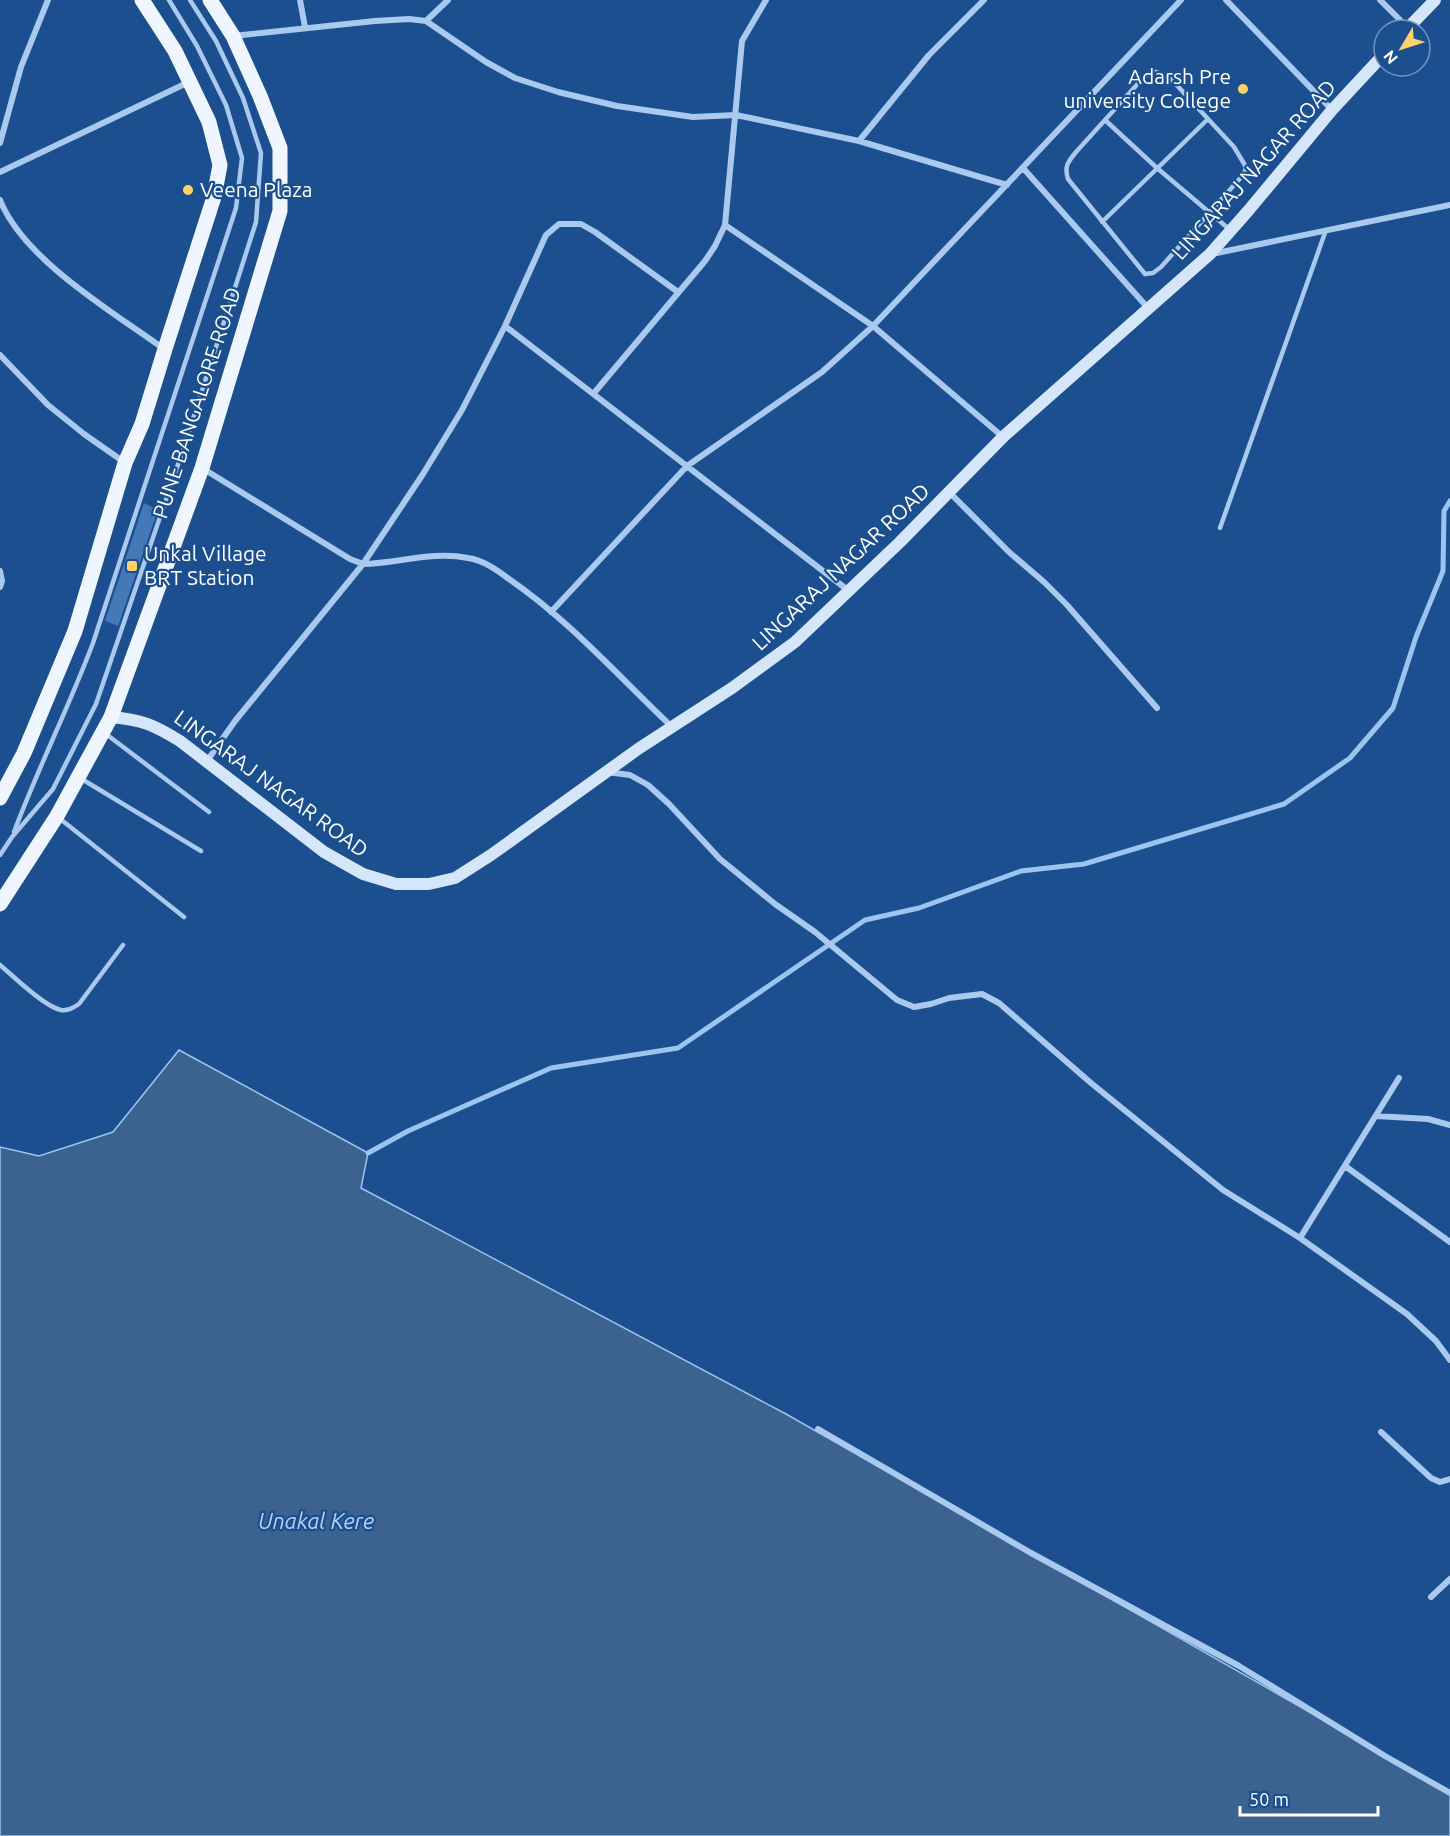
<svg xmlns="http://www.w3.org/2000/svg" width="1450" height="1836" font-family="Ubuntu,sans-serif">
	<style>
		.water { fill: #3c6290; stroke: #9cc4f0; stroke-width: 1.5 }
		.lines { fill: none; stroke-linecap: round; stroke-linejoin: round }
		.stream { stroke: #9cc4f0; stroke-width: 5 }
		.building { fill: #4478b7 }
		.lane { stroke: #a9c9ee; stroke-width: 4.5 }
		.street { stroke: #a9c9ee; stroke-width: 6 }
		.secondary { stroke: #d6e6fa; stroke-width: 12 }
		.primary { stroke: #f0f6ff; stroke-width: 15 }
		.poi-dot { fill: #ffd166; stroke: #1b4f8f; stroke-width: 2 }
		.labels { text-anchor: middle; stroke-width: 4.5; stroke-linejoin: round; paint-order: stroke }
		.poi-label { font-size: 21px; fill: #fff; stroke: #1b4f8f; text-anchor: start }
		.street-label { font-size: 21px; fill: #fff; stroke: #1b4f8f }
		.water-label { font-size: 22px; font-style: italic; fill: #b5d3f5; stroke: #1b4f8f }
	</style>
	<rect width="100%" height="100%" fill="#1b4f8f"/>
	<path class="water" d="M179,1050L368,1153L361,1188L786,1414L1450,1792V1836H0V1147L39,1156L113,1132Z"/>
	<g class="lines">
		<path class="stream" d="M368,1153L408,1131L551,1068L678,1048L865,920L919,908L1021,871L1084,864L1284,804L1350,758L1393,708L1416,637L1443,571L1444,511L1450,501"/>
	</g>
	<path class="building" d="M144,503L158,510L118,626L105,621Z"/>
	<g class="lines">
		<path class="lane" d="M1152,71L1162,74L1172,80L1234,147L1246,167L1244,174L1161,267L1153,273L1145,274L1068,179C1064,166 1068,162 1076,152L1143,78Z
			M1105,120L1157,168L1229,229
			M1102,222L1208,119
			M1220,528L1326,230
			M106,734L209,812
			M80,778L201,851
			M59,818L184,917
			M14,832C38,768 69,707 93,643L236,208L242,158L226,105L197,46L169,0
			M0,855L12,837L53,789L96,704L184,447L256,222L261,153L243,98L216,41L190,0
			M0,965C13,976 45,1007 61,1010C68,1011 73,1008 79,1004L123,945"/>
		<path class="street" d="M300,0L305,27
			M1226,0L1332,110
			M1380,0L1408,28
			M426,21L448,0
			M233,36L375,21L409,19L426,21L486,62L515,78L558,92L617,106L693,117L736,115L859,141L1007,185
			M859,141L929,55L984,0
			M0,143L21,67L48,0
			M1023,168L1148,308
			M0,172L189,82
			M0,200C24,260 113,312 164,349
			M725,225L873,326L1003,437
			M1212,254L1450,205
			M505,326L849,591
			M0,355L48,405L84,434L124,462
			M594,393L705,261L715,246L725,225L742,41L766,0
			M202,468L350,559L363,564C398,563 433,551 468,558C483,560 497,570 509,579C569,620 619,677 672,727
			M949,492L1009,552L1044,582L1067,605L1157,708
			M0,571L2,581L0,587
			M551,612L687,466L822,372L873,326L1181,0
			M207,761L235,721L363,564L423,474L462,410L505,326L546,235L559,224H581L595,232L678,292
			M606,772L630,775L648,785L669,804L720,859L775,904L815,932L897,1000L914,1007L931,1004L949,998L982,994L999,1003L1091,1083L1223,1190L1300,1238L1407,1314L1436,1341L1450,1360
			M1376,1116L1428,1119L1450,1125
			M1345,1166L1450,1242
			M1300,1238L1399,1078
			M818,1429L1031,1553L1239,1666L1385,1756L1450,1793
			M1381,1432L1431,1478L1440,1482L1450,1479
			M1431,1597L1450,1579"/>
		<path class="secondary" d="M1406,30L1435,0
			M111,717C143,720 154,725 180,741L324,852L363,874L396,884H429L455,878L491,855L638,749L732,688L795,642L900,542L1003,437L1210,254L1248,211L1332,110L1384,54"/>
		<path class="primary" d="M0,798L24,753L75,631L125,463L142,424L165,349L214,197L220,165L209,122L175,51L142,0
			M0,904L57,816L111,717L202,468L280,211V148L260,96L233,36L210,0"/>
	</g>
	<g class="poi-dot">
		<circle cx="1243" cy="89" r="6"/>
		<circle cx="188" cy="190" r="6"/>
		<rect x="126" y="560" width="12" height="12" rx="3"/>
	</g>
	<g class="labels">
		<g class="poi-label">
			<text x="1231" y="84" text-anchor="end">Adarsh Pre<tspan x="1231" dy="24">university College</tspan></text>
			<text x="200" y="197">Veena Plaza</text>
			<text x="144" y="561">Unkal Village<tspan x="144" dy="24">BRT Station</tspan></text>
		</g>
		<g class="street-label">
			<text transform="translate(1254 170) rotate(-48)" y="7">LINGARAJ NAGAR ROAD</text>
			<text transform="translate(197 403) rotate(-72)" y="7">PUNE BANGALORE ROAD</text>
			<text transform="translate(841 567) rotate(-43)" y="7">LINGARAJ NAGAR ROAD</text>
			<text transform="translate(271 784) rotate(36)" y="7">LINGARAJ NAGAR ROAD</text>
		</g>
		<g class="water-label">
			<text x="316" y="1529">Unakal Kere</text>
		</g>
	</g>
	<g transform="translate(1402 48) rotate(231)"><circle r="28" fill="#1b4f8f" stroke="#7695bc" stroke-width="1.5"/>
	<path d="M0-4.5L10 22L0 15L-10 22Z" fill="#ffd166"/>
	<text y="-9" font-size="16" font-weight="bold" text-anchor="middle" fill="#ffffff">N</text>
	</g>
	<path d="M1240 1806v9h138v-9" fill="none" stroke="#ffffff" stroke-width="3"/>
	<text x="1249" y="1806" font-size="18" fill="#ffffff" stroke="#1b4f8f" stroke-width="4.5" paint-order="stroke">50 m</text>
</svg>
